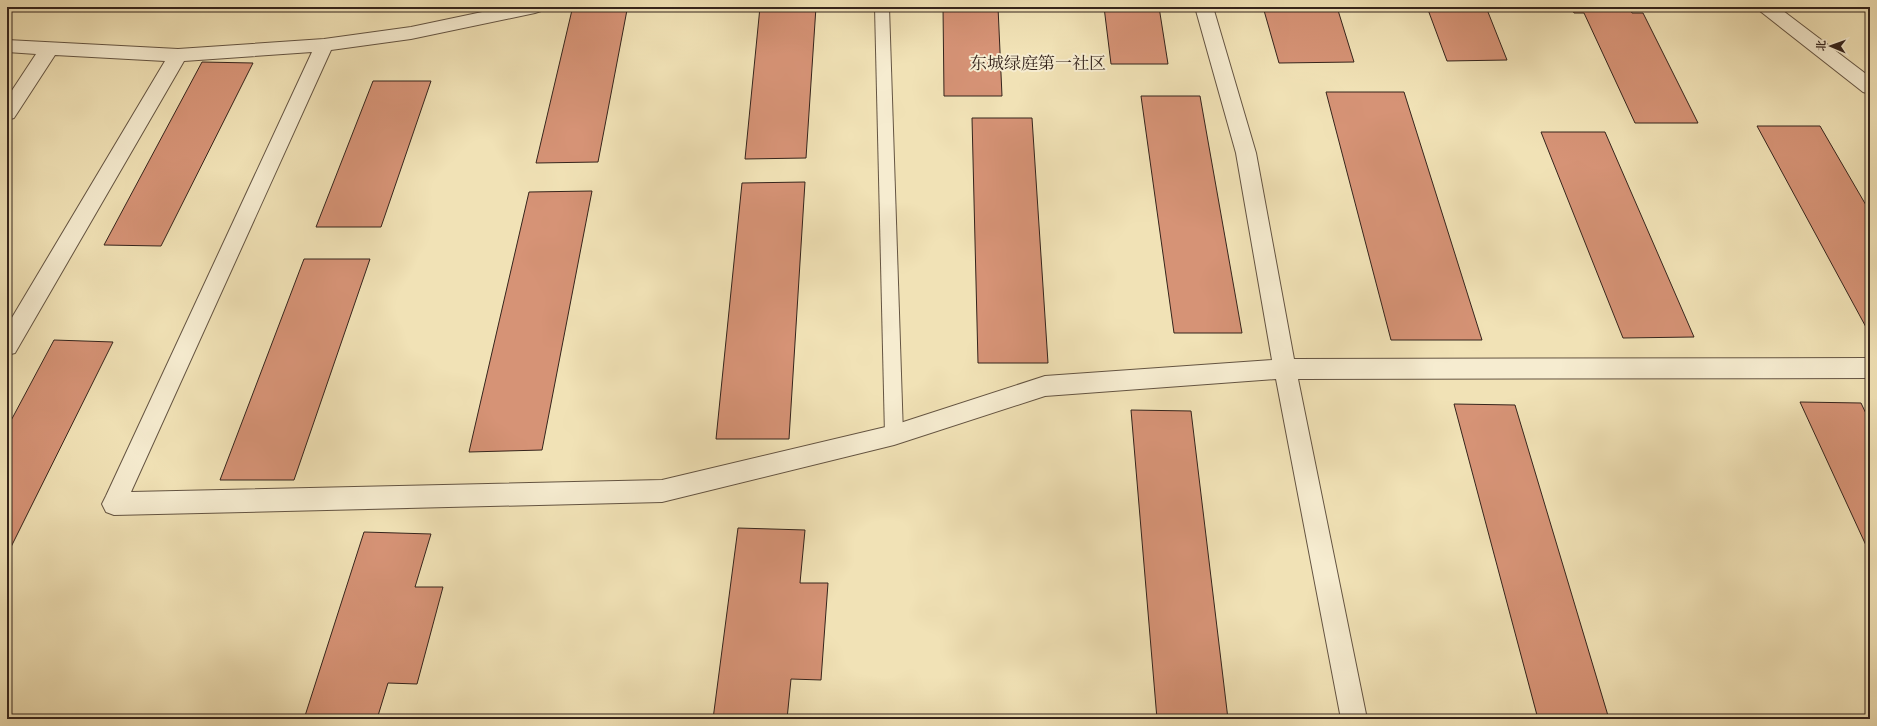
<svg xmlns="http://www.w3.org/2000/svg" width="1877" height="726" font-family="'Gentium Book Plus','Noto Serif SC',serif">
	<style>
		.building { fill: #d69376; stroke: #35241c }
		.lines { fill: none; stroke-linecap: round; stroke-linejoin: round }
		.lane-casing { stroke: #645442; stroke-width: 2 }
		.street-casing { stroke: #645442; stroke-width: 2 }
		.lane { fill: #f6ecd0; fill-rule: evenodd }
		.street { fill: #f6ecd0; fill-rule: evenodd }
		.labels { text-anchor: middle; stroke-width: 4; stroke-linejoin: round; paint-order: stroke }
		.quarter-label { font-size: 17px; fill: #35241c; stroke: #f6ecd0 }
	</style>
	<rect width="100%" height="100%" fill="#f1e2b6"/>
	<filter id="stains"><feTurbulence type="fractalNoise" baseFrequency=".005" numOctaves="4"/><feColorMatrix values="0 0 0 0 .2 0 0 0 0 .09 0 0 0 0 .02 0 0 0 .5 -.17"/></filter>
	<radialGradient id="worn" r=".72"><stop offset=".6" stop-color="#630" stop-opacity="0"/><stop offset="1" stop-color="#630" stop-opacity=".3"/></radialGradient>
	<path class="building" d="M760,7H816L806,158L745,159Z
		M943,7H998L1002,96H944Z
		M1104,7H1159L1168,64H1111Z
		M1263,7H1337L1354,62L1279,63Z
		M1427,7H1486L1507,60L1447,61Z
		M1571,7H1629L1632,13H1643L1698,123H1635L1584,13H1574Z
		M572,10H627L598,162L536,163Z
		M202,62L253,63L161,246L104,245Z
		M373,81H431L381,227H316Z
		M1326,92H1404L1482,340H1391Z
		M1141,96H1200L1242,333H1174Z
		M972,118H1032L1048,363H978Z
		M1757,126H1820L1870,212V329H1867Z
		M1541,132H1605L1694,337L1623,338Z
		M805,182L789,439H716L742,183Z
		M592,191L542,450L469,452L529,192Z
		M304,259H370L294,480H220Z
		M54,340L113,342L7,555V428Z
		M1800,402L1861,403L1870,422V554Z
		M1454,404L1515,405L1609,719H1538Z
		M1131,410L1191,411L1228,719H1157Z
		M738,528L805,530L800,583H828L821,680L791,679L787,719H713Z
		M364,532L431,534L415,587H443L417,684L388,683L377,719H304Z"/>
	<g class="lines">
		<g class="lane-casing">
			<path id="lane" d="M875,7H889L903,435L901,441L894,443L887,441L885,435Z"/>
		</g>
		<g class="street-casing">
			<path id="street" d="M506,7H544L541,11L535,13L411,39L331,50L131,492L662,480L894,425L1045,376L1272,360L1236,153L1195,7H1213L1256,153L1294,359L1870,358V378L1298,379L1367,719H1341L1276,379L1045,396L894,445L662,502L114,515L106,512L102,504L106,496L312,52L184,61L15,353L7,355V326L165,61L55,55L14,118L7,120V98L36,54L7,52V40L178,49L324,39L411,27Z
				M1757,7H1778L1870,77V94L1863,92L1760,11Z"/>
		</g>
		<use href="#lane" class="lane"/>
		<use href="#street" class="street"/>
	</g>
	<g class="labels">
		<g class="quarter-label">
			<text x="1038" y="69">东城绿庭第一社区</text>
		</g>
	</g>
	<rect width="1877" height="726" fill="none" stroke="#f1e2b6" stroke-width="24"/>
	<rect x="8" y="8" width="1861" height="710" fill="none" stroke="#35241c" stroke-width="2"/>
	<rect x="12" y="12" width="1853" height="702" fill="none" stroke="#35241c"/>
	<g transform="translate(1831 46) rotate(272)" stroke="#f6ecd0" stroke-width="3" paint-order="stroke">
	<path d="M0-3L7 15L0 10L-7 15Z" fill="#35241c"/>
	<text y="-6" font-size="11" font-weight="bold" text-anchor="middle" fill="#35241c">北</text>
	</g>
	<rect width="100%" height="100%" filter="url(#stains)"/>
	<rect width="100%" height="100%" fill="url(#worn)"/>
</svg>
